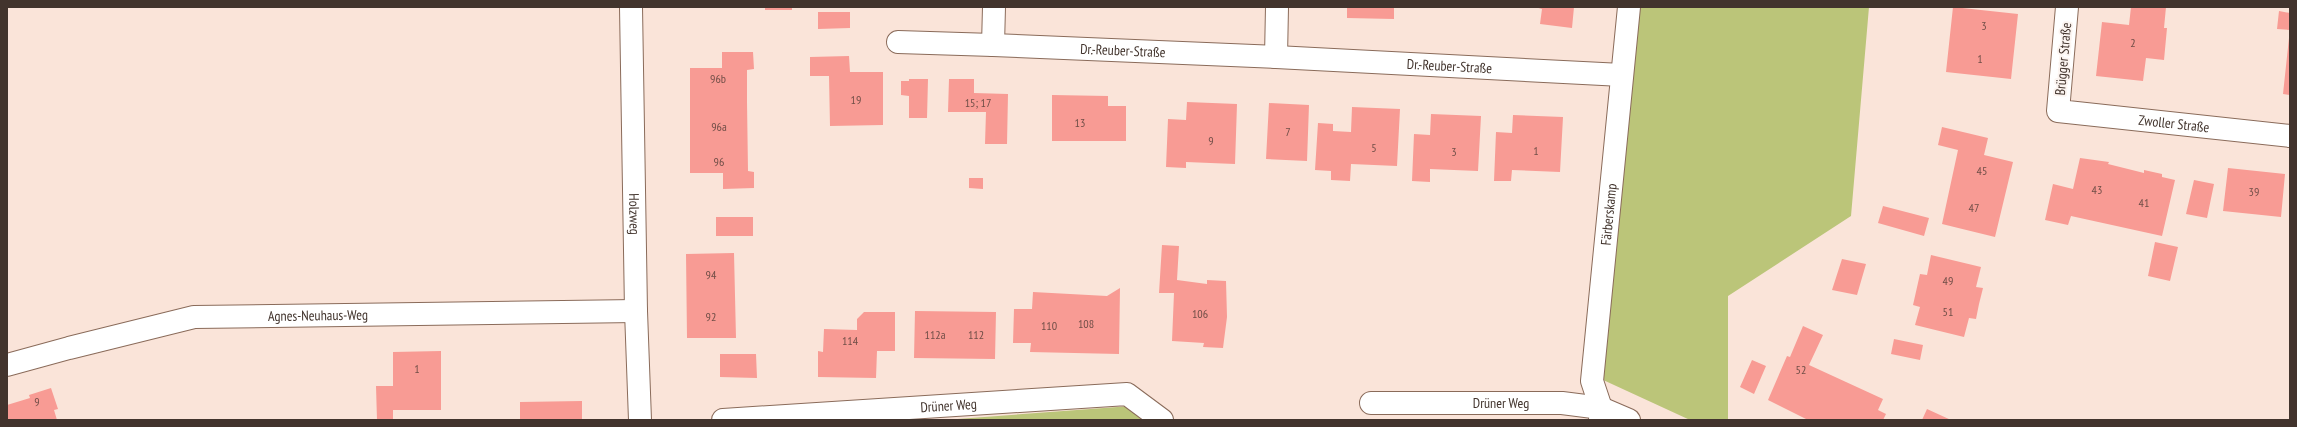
<svg xmlns="http://www.w3.org/2000/svg" width="2297" height="427" font-family="'PT Sans Narrow',sans-serif">
	<style>
		.green { fill: #bbc579 }
		.building { fill: #f89b94 }
		.lines { fill: none; stroke-linecap: round; stroke-linejoin: round }
		.minor-casing { stroke: #8a6b5a; stroke-width: 24 }
		.minor { stroke: #fff; stroke-width: 22 }
		.labels { text-anchor: middle; stroke-width: 4; stroke-linejoin: round; paint-order: stroke }
		.number-label { font-size: 12px; fill: #704e47 }
		.street-label { font-size: 14px; fill: #42342d; stroke: #fcf5f1 }
	</style>
	<rect width="100%" height="100%" fill="#fae4d9"/>
	<path class="green" d="M1637,7H1869L1851,216L1728,296V420H1690L1601,379Z
		M1131,406L1149,420H944Z"/>
	<path class="building" d="M765,7H792V10H765Z
		M1347,7H1394V19L1347,18Z
		M1535,7H1574L1572,28L1540,24L1542,9Z
		M1953,7L2018,14L2011,79L1946,72Z
		M2131,7H2166L2164,28H2167L2164,60L2146,58L2143,81L2096,76L2102,22L2129,25Z
		M2279,11L2290,13V30L2277,29Z
		M818,12H850V28L818,29Z
		M2289,38H2290V95L2283,94Z
		M722,52H753L754,69L747,70V102L748,171L754,172V188L723,189V173H690V68H722Z
		M849,56L850,72H883V125L830,126L829,76H810V57Z
		M909,79H928L927,118H909V96L901,95V81H909Z
		M949,79H974V93L1008,94L1007,144H985L986,112H948Z
		M1052,95L1108,96V106H1126V141H1052Z
		M1187,102L1237,104L1235,164L1186,162V168L1166,167L1168,119L1186,120Z
		M1269,103L1309,105L1307,161L1266,159Z
		M1352,107L1400,109L1397,166L1351,164L1350,181L1331,180V171L1315,170L1318,123L1333,124V131L1351,132Z
		M1431,114L1481,116L1478,171L1430,169V182L1412,181L1414,134L1430,135Z
		M1513,115L1563,117L1560,172L1512,170L1511,181H1494L1496,132L1512,133Z
		M1942,127L1988,138L1984,155L2013,162L1995,237L1942,224L1958,150L1938,145Z
		M2080,158L2109,162L2108,164L2144,173V170L2162,174V177L2175,180L2162,236L2071,216L2068,225L2045,220L2053,184L2073,189Z
		M2228,168L2285,174L2281,217L2223,211Z
		M969,178H983V189L969,188Z
		M2194,180L2214,184L2207,218L2186,214Z
		M1883,206L1929,218L1924,236L1878,223Z
		M716,217H753V236H716Z
		M2155,242L2178,247L2170,281L2148,276Z
		M1162,245L1179,246L1177,280L1207,284V280L1226,281L1227,317L1223,348L1203,347L1204,343L1172,341L1174,293H1159Z
		M734,253L736,338H687L686,254Z
		M1931,255L1981,267L1976,287L1983,288L1979,304L1976,319L1969,318L1964,337L1915,325L1920,307L1913,305L1920,274L1927,275Z
		M1842,259L1866,264L1857,295L1832,290Z
		M1120,288L1119,354L1030,352L1031,343H1013L1014,309H1032L1033,292L1107,296Z
		M915,311L996,312L995,359L914,358Z
		M864,312H895V351H877L876,378L818,377V351L823,352L824,329L857,330V319Z
		M1803,326L1823,335L1809,365L1883,399L1878,410L1886,414L1883,420H1808L1768,400L1787,356L1790,357Z
		M1894,339L1923,345L1920,360L1891,354Z
		M441,351V410H393V420H377L376,386H393V352Z
		M720,354H756L757,378L720,377Z
		M1752,360L1766,366L1754,394L1740,387Z
		M51,388L58,409L54,410L57,420H8L7,405L30,398L29,395Z
		M582,401V420H520V402Z
		M1927,409L1951,420H1922Z"/>
	<g class="lines">
		<g class="minor-casing">
			<g id="minor">
				<path id="s1" d="M631,7L636,311L640,420"/>
				<path id="s2" d="M994,7L993,45L1276,57L1622,75"/>
				<path id="s3" d="M2067,7L2058,111L2290,136"/>
				<path d="M898,42L993,45"/>
				<path d="M1276,57L1277,7"/>
				<path id="s4" d="M7,365L69,348L194,317L636,311"/>
				<path id="s5" d="M1371,403H1562L1601,408L1629,420"/>
				<path id="s6" d="M723,420L1127,394L1162,420"/>
				<path id="s7" d="M1600,420L1601,408L1592,381L1629,7"/>
			</g>
		</g>
		<use href="#minor" class="minor"/>
	</g>
	<g class="labels">
		<g class="number-label">
			<text x="1984" y="30">3</text>
			<text x="2133" y="47">2</text>
			<text x="1980" y="63">1</text>
			<text x="718" y="83">96b</text>
			<text x="856" y="104">19</text>
			<text x="978" y="107">15; 17</text>
			<text x="1080" y="127">13</text>
			<text x="719" y="131">96a</text>
			<text x="1288" y="136">7</text>
			<text x="1211" y="145">9</text>
			<text x="1374" y="152">5</text>
			<text x="1536" y="155">1</text>
			<text x="1454" y="156">3</text>
			<text x="719" y="166">96</text>
			<text x="1982" y="175">45</text>
			<text x="2097" y="194">43</text>
			<text x="2254" y="196">39</text>
			<text x="2144" y="207">41</text>
			<text x="1974" y="212">47</text>
			<text x="711" y="279">94</text>
			<text x="1948" y="285">49</text>
			<text x="1948" y="316">51</text>
			<text x="1200" y="318">106</text>
			<text x="711" y="321">92</text>
			<text x="1086" y="328">108</text>
			<text x="1049" y="330">110</text>
			<text x="935" y="339">112a</text>
			<text x="976" y="339">112</text>
			<text x="850" y="345">114</text>
			<text x="417" y="373">1</text>
			<text x="1801" y="374">52</text>
			<text x="37" y="406">9</text>
		</g>
		<g class="street-label">
			<text dy="5" stroke="none"><textPath href="#s2" startOffset="168">Dr.-Reuber-Straße</textPath></text>
			<text transform="translate(2063 59) rotate(-85)" y="5">Brügger Straße</text>
			<text dy="5" stroke="none"><textPath href="#s2" startOffset="495">Dr.-Reuber-Straße</textPath></text>
			<text dy="5" stroke="none"><textPath href="#s3" startOffset="221">Zwoller Straße</textPath></text>
			<text dy="5" stroke="none"><textPath href="#s1" startOffset="207">Holzweg</textPath></text>
			<text dy="5" stroke="none"><textPath href="#s7" startOffset="208">Färberskamp</textPath></text>
			<text dy="5" stroke="none"><textPath href="#s4" startOffset="317">Agnes-Neuhaus-Weg</textPath></text>
			<text dy="5" stroke="none"><textPath href="#s5" startOffset="130">Drüner Weg</textPath></text>
			<text dy="5" stroke="none"><textPath href="#s6" startOffset="226">Drüner Weg</textPath></text>
		</g>
	</g>
	<rect width="2297" height="427" fill="none" stroke="#42342d" stroke-width="16"/>
</svg>
